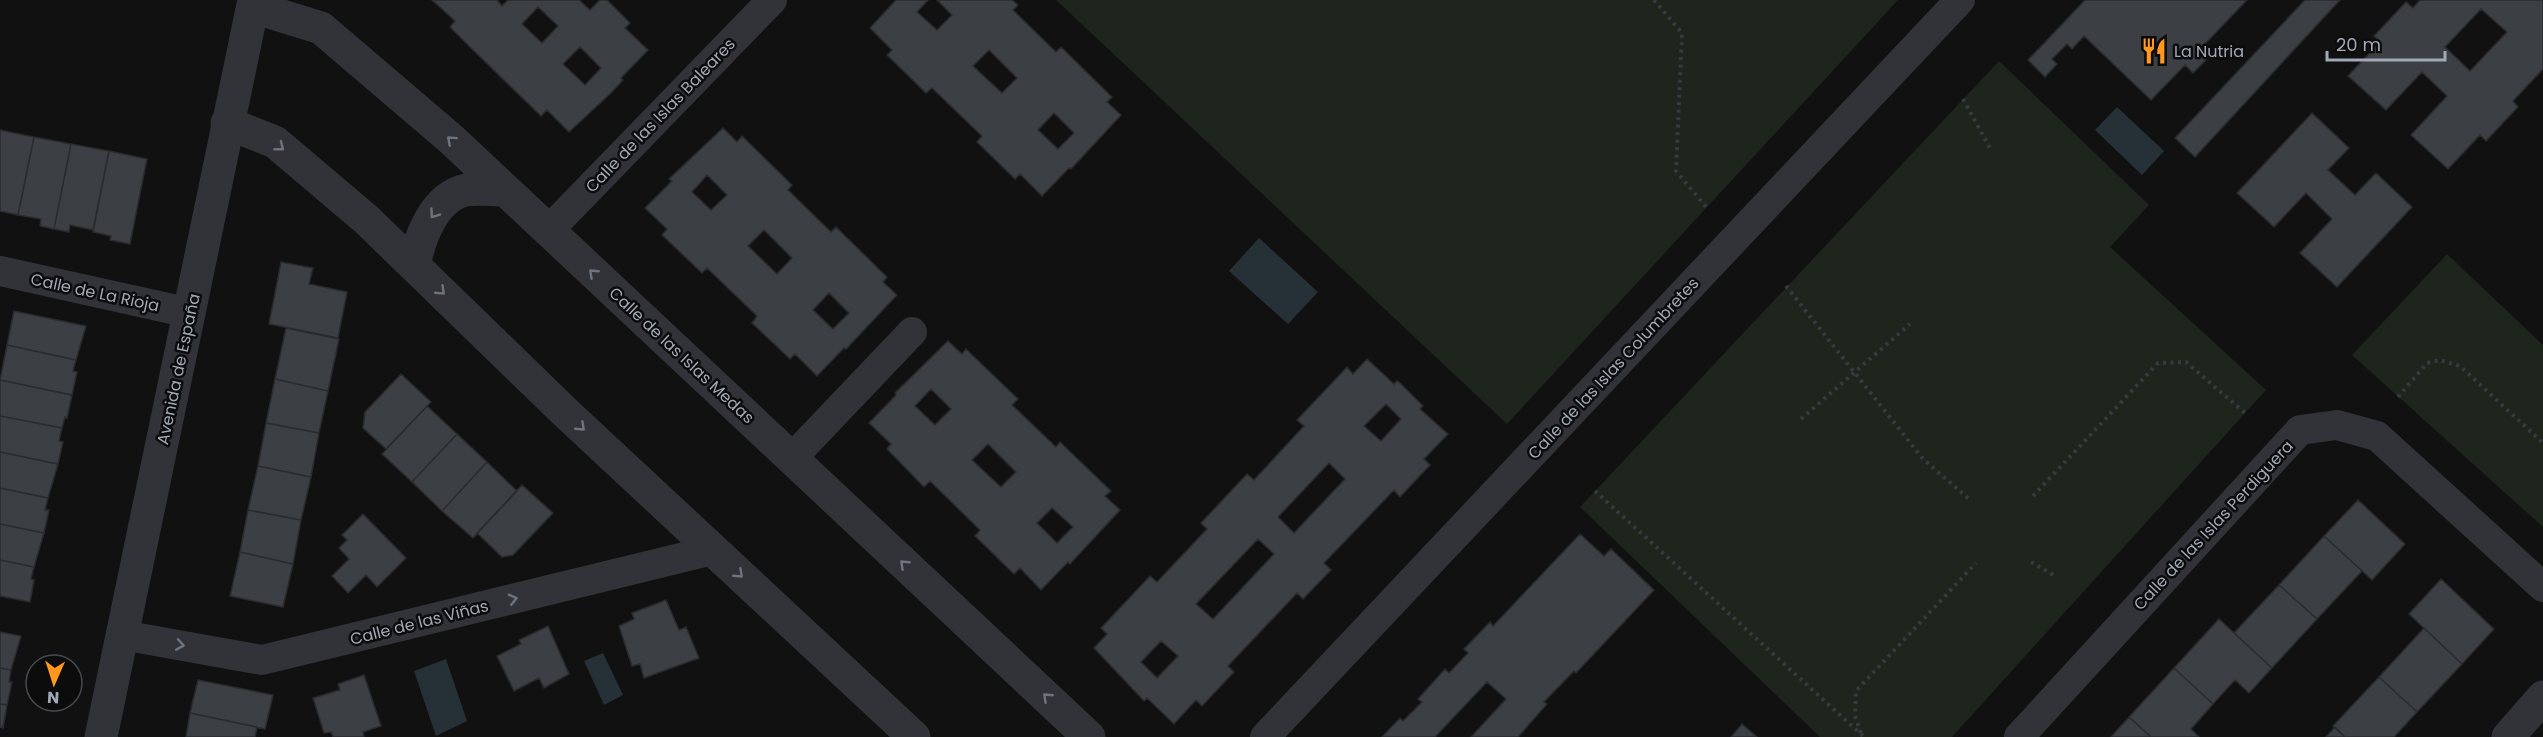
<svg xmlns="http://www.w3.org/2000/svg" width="2543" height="737" font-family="Poppins,sans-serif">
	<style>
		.green { fill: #1d251d }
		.water { fill: #263137 }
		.building { fill: #3c3f43; stroke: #2a2b2f; stroke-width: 1.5; fill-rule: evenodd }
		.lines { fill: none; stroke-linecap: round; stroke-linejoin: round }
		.path { stroke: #373a3f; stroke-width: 4; stroke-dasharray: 3 4.5; stroke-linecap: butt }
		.minor { stroke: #313338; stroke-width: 30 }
		.tertiary { stroke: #313338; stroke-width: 33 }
		.oneway { stroke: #6e747d }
		.labels { text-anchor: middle; stroke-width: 5; stroke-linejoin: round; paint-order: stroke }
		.poi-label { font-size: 16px; fill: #a0a9b5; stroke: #0c0c0d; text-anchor: start }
		.street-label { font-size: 16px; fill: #a0a9b5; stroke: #0c0c0d }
	</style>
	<rect width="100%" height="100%" fill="#111112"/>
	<path class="green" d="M1056,0H1898L1507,424Z
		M1999,61L2149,205L2110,247L2266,390L1952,737H1820L1580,507Z
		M2447,254L2543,345V527L2352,355Z"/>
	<path class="water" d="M2117,107L2164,151L2142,175L2095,130Z
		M1259,238L1318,292L1288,324L1229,271Z
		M603,653L623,695L604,705L584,661Z
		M446,659L467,721L436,736L414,671Z"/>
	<path class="building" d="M432,0H497L502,6L508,0H579L590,10L600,0H607L630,23L625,28L648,50L621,78L623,80L611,93L569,132L547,110L541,116L473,50L450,27L455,21ZM538,7L558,26L542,43L522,24ZM580,47L601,68L585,85L563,64Z
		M896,0H928L917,12L937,30L952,15L937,0H1012L1018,5L1013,10L1056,52L1061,47L1112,97L1107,102L1121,115L1071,169L1069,168L1042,196L1020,174L1015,179L977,142L982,136L932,88L926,93L887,55L892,50L870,28ZM989,50L1017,78L1002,93L973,66ZM1054,113L1074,133L1058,149L1038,130Z
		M2085,0H2247L2203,46L2212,54L2193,73L2185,65L2151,100L2084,36L2072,49L2067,44L2052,59L2057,64L2045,77L2028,60Z
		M2305,0H2340L2195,157L2175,138Z
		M2420,0H2543V69L2513,101L2518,107L2486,141L2480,135L2448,169L2411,135L2447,96L2426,76L2422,72L2386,110L2348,76L2380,42L2374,36L2406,2L2413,8ZM2481,9L2507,32L2470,71L2445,47Z
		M2312,113L2349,148L2328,170L2355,195L2376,173L2412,207L2337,287L2300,253L2332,219L2306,193L2274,227L2237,193Z
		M723,128L737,142L742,136L792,185L788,190L831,232L836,227L887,277L883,282L897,295L846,349L844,348L817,376L795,354L790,359L752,323L757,316L707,268L702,273L662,235L667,229L645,208L672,181L669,179ZM707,175L727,195L711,210L692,192ZM764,230L792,258L777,274L748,246ZM829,293L849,313L833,329L813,310Z
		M0,130L34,137L18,215L0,211Z
		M34,137L71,144L54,229L40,226L41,219L18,215Z
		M71,144L109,151L93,230L70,225L69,232L54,229Z
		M109,151L147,159L130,244L110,240L111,236L93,232Z
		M281,262L313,268L309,284L347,292L338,338L269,324Z
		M14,311L86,326L76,360L7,345Z
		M286,328L339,339L328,391L275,379Z
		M948,341L962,354L966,349L1018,399L1012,405L1056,447L1060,442L1111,491L1105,496L1120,510L1070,564L1068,562L1041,590L1020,568L1014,574L975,536L980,530L930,481L924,487L887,449L891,444L869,423L896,395L895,393ZM931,389L951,409L935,425L915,406ZM988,444L1016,472L1001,487L972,460ZM1052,508L1073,527L1057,543L1037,523Z
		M7,345L76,360L73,371L77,372L72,395L0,380Z
		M1367,359L1394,384L1397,381L1400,383L1423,406L1420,409L1448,434L1424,459L1430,465L1400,497L1394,490L1324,563L1331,570L1303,599L1297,593L1228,666L1234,672L1202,706L1196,700L1174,724L1147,698L1144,701L1094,648L1107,634L1101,628L1150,576L1157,582L1207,529L1201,523L1247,474L1254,480L1304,426L1297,420L1347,367L1353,374ZM1386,404L1401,419L1381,441L1364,426ZM1329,463L1345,479L1294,533L1278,517ZM1258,539L1274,554L1213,619L1196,604ZM1161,641L1178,656L1157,678L1141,662Z
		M401,374L431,402L386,449L363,428L365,412Z
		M275,379L328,391L319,433L266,423Z
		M0,380L72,395L67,418L65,417L62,428L0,416Z
		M427,406L457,434L412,482L382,454Z
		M0,416L62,428L59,441L63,442L58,464L0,452Z
		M266,423L319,433L311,477L258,466Z
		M457,434L487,462L442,511L412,482Z
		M0,452L58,464L48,498L0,488Z
		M487,462L517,491L473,538L442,511Z
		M258,466L311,477L301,520L248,510Z
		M522,485L553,513L513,555L502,557L477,533Z
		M0,488L48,498L45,510H49L44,533L0,524Z
		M2358,500L2405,544L2372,580L2324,536Z
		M248,510L301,520L293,564L240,552Z
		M363,514L406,558L377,587L366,575L348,593L332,576L349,559L339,548L347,540L342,535Z
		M0,524L44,533L34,567L0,560Z
		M1580,534L1604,556L1611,549L1654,590L1576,673L1574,671L1544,702L1547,704L1518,737H1471L1506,699L1487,682L1435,737H1382L1400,718L1403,721L1422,702L1418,699L1445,669L1449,673L1468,653L1464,649L1490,622L1493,626Z
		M2324,536L2362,571L2317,619L2279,585Z
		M240,552L293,564L283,607L230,596Z
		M0,560L34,567L31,579L34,580L30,602L0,596Z
		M2441,579L2494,629L2462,664L2409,614Z
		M2279,585L2317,619L2272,668L2234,633Z
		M666,600L679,630L686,627L699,658L644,678L640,664L632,666L619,626L634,619L632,613Z
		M2219,619L2272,668L2249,693L2235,680L2213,704L2174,668Z
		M548,626L569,674L544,688L539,678L514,691L497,656L521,644L519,640Z
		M2424,628L2462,664L2417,712L2379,677Z
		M0,632L21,636L11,670L0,668Z
		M0,668L11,670L9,682H12L7,705L0,704Z
		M2174,668L2213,704L2191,729L2199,737H2151L2129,717Z
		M364,675L381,726L363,732L364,737H333L331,732L324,733L313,698L340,690L338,684Z
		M2379,677L2417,712L2394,737H2345L2333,726Z
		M198,680L273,695L265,729L190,713Z
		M0,704L7,705L3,728L0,727Z
		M190,713L257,727L255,737H186Z
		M2129,717L2149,735L2151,737H2111Z
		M1742,724L1757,737H1731Z
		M2335,727L2345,737H2326Z"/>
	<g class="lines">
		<path class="path" d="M1654,0L1682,33L1676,171L1707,208
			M1963,99L1991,150
			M1786,286L1923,459L1969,499
			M2398,397L2427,363L2440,360L2460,366L2543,443
			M1801,419L1910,324
			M1595,491L1864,737
			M2033,496L2158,363L2186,362L2245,413
			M2031,562L2057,577
			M1861,733L1855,716L1856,691L1976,563"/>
		<path class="minor" d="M548,231L772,0
			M0,271L190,313
			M792,458L912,332
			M122,635L262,660L713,550
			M1265,737L1960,0
			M2019,737L2300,430L2337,425L2377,436L2543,587"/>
		<path class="tertiary" d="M253,7L321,28L451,139L1089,737
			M227,123L275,142L367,220L566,413L914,737
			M414,265C420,237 434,197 466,190C478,188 493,190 505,190
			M101,737L254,0
			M2508,737L2543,697"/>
	</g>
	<defs><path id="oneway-chevron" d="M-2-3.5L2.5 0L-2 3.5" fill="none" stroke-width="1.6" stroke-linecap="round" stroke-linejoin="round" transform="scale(1.5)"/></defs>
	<g class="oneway">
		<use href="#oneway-chevron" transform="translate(451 140) rotate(-138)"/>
		<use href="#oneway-chevron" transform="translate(280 147) rotate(38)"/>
		<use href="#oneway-chevron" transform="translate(434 214) rotate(125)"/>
		<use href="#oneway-chevron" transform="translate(593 273) rotate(-137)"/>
		<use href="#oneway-chevron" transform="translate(441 291) rotate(44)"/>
		<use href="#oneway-chevron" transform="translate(581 427) rotate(43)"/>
		<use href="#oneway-chevron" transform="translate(904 564) rotate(-137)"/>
		<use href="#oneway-chevron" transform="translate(739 574) rotate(43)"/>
		<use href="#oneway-chevron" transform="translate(513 599) rotate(-14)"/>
		<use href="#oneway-chevron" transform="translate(180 645) rotate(10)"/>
		<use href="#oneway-chevron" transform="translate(1047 697) rotate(-137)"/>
	</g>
	<defs>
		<g id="restaurant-bare" transform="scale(2.07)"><path d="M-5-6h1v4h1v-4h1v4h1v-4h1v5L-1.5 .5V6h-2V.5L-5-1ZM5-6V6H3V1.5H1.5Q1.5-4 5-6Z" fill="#ff981c" stroke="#0c0c0d" stroke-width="2.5" paint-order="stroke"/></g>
	</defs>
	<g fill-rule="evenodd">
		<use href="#restaurant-bare" x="2154" y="51"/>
	</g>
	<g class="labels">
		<g class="poi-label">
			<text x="2174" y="57">La Nutria</text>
		</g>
		<g class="street-label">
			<text transform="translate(660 115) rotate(-46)" y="6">Calle de las Islas Baleares</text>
			<text transform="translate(95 292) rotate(12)" y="6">Calle de La Rioja</text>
			<text transform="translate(682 355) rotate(43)" y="6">Calle de las Islas Medas</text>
			<text transform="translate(1613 368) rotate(-47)" y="6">Calle de las Islas Columbretes</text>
			<text transform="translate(178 369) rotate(-78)" y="6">Avenida de España</text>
			<text transform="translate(2213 525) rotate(-47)" y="6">Calle de las Islas Perdiguera</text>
			<text transform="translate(419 622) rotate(-14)" y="6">Calle de las Viñas</text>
		</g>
	</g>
	<g transform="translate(54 683) rotate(183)"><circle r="28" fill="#0c0c0d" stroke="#474b50" stroke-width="1.5"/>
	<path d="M0-4.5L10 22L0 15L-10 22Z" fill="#ff981c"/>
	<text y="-9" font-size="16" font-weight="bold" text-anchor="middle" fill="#a0a9b5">N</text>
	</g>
	<path d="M2327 51v9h118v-9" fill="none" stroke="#a0a9b5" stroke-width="3"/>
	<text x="2336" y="51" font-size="18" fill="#a0a9b5" stroke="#0c0c0d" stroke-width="4.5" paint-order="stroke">20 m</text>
</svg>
